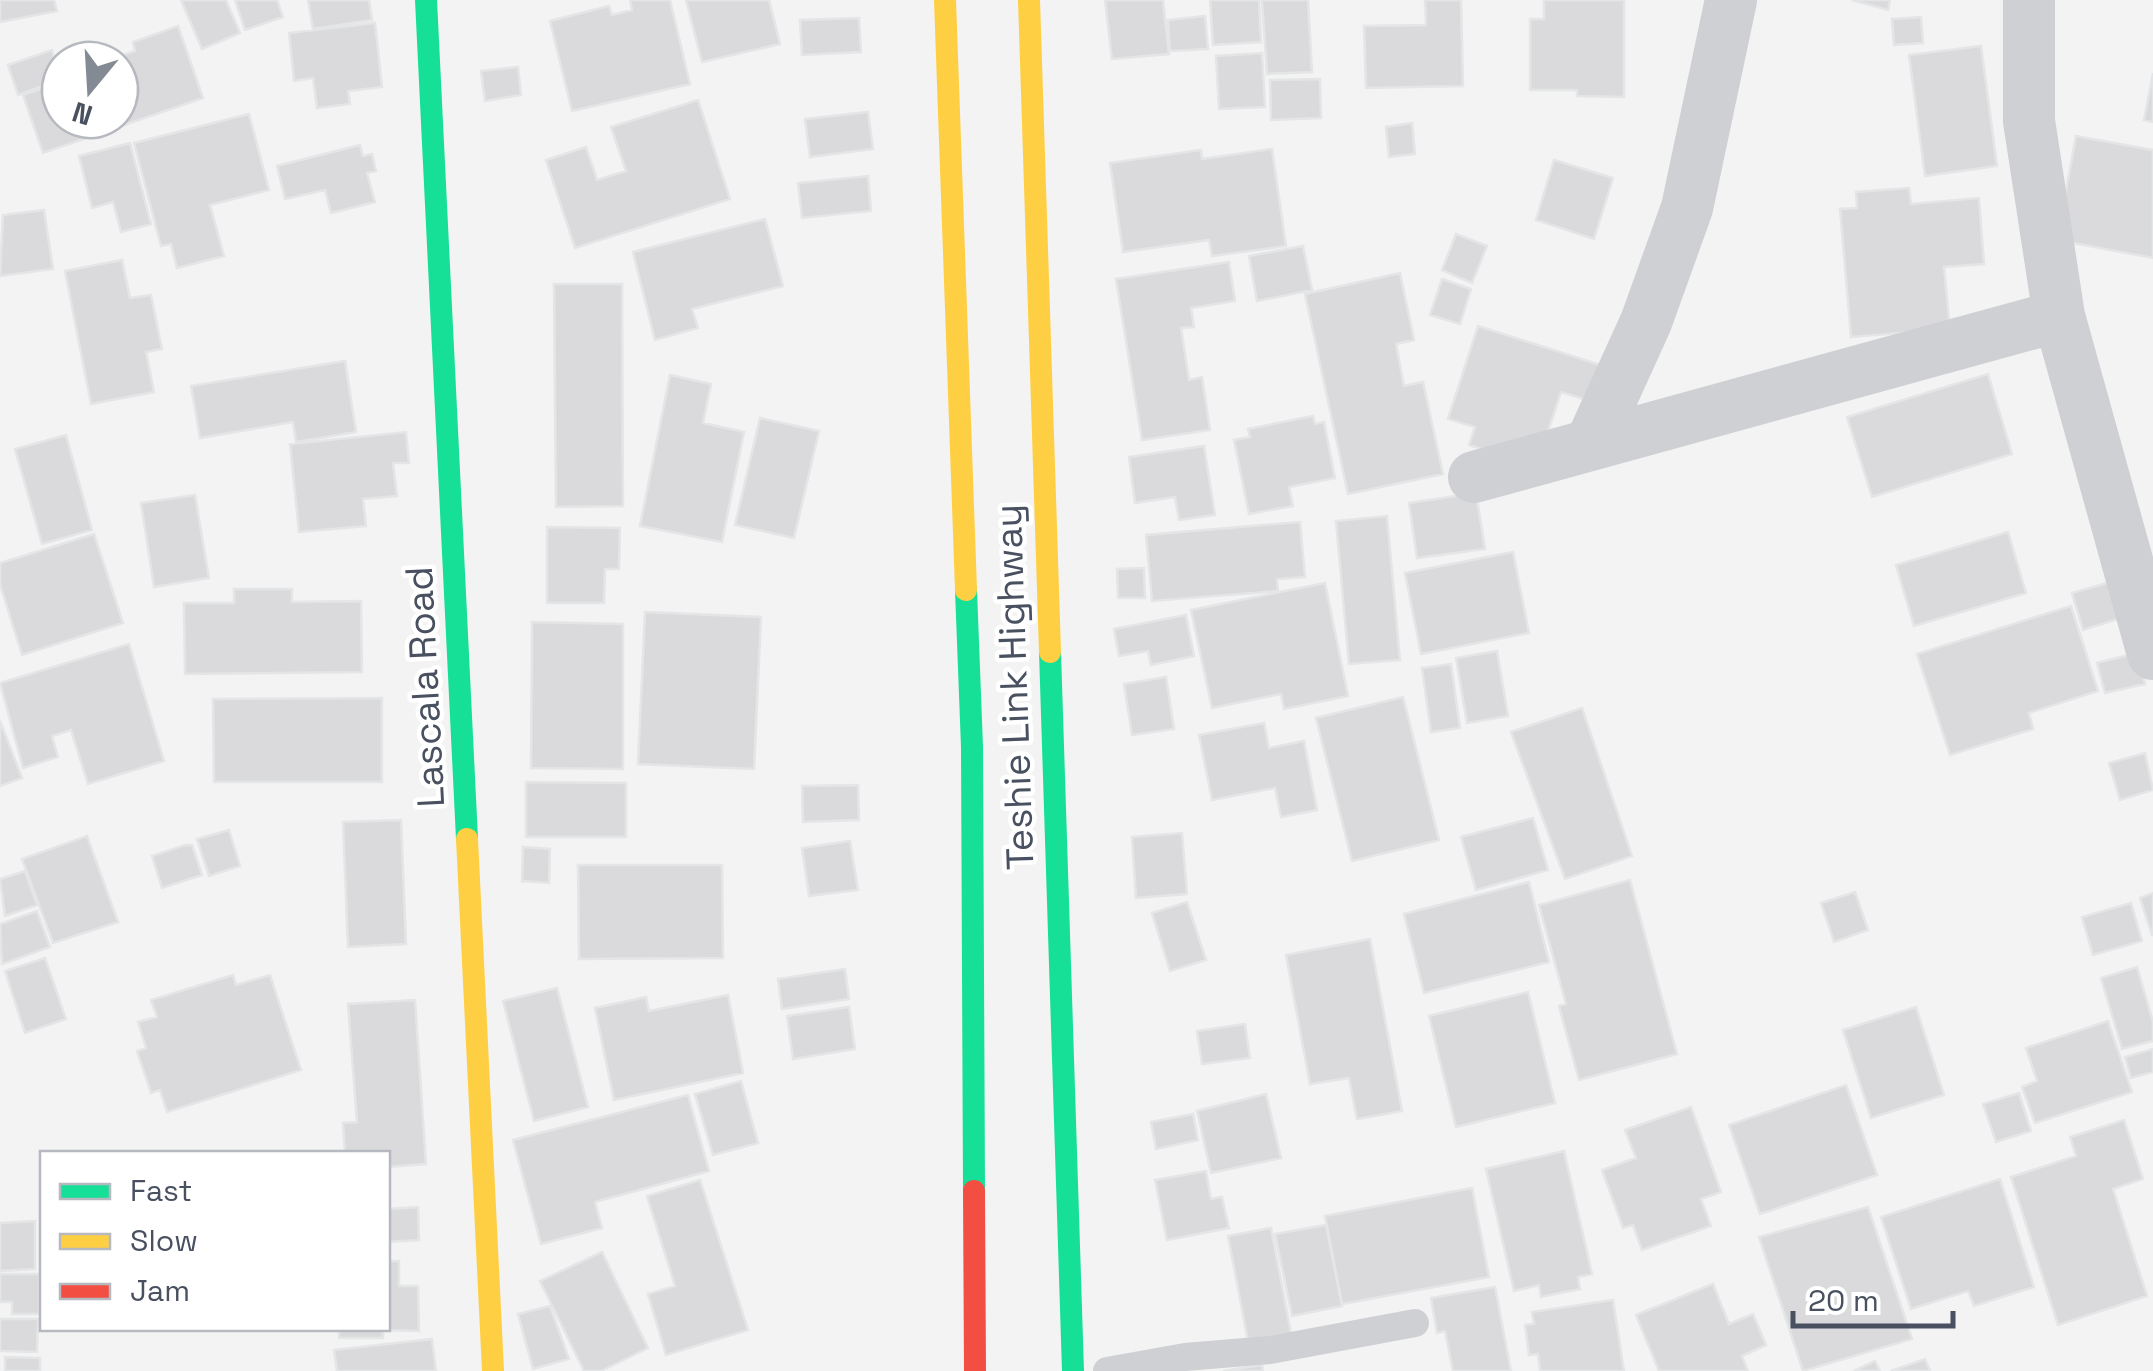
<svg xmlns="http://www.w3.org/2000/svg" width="2153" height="1371" font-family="'Space Grotesk',sans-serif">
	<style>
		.building { fill: #dadadc; stroke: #e4e5e6; stroke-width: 2.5 }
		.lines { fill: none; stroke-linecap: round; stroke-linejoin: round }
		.lane { stroke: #ced0d3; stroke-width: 28 }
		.street { stroke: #ced0d3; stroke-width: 52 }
		.fast { stroke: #16e098; stroke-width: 22 }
		.slow { stroke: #ffcf43; stroke-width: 22 }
		.jam { stroke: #f24e42; stroke-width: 22 }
		.labels { text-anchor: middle; stroke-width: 9; stroke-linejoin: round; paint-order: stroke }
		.street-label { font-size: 38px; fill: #495160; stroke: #fff }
	</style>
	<rect width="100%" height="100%" fill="#f3f3f3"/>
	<path class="building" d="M0,0H54L57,11L0,22Z
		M181,0H226L240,33L202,49Z
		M235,0H277L283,17L245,30Z
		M308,0H369L372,20L313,29Z
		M630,0H670L690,84L572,111L550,21L609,6L612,15L632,10Z
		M686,0H769L780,44L702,62Z
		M1105,0H1163L1169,54L1112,59Z
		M1210,0H1259L1261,42L1213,45Z
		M1262,0H1308L1312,72L1267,74Z
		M1425,0H1461L1463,86L1366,88L1364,26L1426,25Z
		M1544,0H1624V97L1577,96V90H1530V19H1544Z
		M1852,0H1890L1888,10Z
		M1205,16L1208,49L1170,51L1168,20Z
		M1921,17L1923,43L1894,45L1892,19Z
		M859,18L861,52L802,55L800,20Z
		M375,23L382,87L348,91L350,104L317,108L313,78L294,81L289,33Z
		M178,26L203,98L43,153L23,95L60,82V120H120V60H108L135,51L133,42Z
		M1981,46L1997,166L1925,176L1909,55Z
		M52,50L60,80L18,95L8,65Z
		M1262,53L1265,107L1219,109L1216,56Z
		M518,67L521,95L485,101L481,71Z
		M2153,73V122L2144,120Z
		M1320,79L1321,118L1271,120L1270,80Z
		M698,100L730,199L575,248L546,160L586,147L597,180L626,171L611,127Z
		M868,112L873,149L810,157L805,119Z
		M249,114L269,190L210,205L224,256L177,268L171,244L161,246L134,143Z
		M1412,123L1415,154L1389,157L1386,127Z
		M2076,136L2153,150V258L2057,240Z
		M130,143L151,224L121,232L113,202L92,208L79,156Z
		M360,145L363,156L372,154L376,171L367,173L375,202L331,213L325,190L285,199L277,166Z
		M1272,149L1286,246L1212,256L1209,240L1123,252L1110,163L1201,150L1202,159Z
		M1554,160L1613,178L1594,239L1536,220Z
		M868,176L871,211L802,218L798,183Z
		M1909,188L1911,204L1979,198L1984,264L1944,267L1950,329L1851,337L1840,209L1857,208L1856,192Z
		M44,210L53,269L0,276L3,215Z
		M765,219L783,286L692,309L698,328L655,340L633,252Z
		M1456,234L1487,246L1472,283L1442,270Z
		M1303,246L1312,290L1257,301L1249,256Z
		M122,260L130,298L151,295L162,349L146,352L154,392L91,404L65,271Z
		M1229,262L1235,301L1191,308L1194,327L1181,328L1189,380L1202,377L1210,430L1142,440L1116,279Z
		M1400,273L1414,340L1396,344L1404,386L1423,382L1443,474L1348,494L1305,294Z
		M1442,279L1471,289L1460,324L1430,315Z
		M554,284H622L623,506L556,507Z
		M1478,326L1607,367L1596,403L1561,392L1542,449L1513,459L1469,445L1475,427L1448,419Z
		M345,361L356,432L296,442L293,422L200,438L191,386Z
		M1988,374L2012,454L1872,497L1847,417Z
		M670,375L711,384L703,423L744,432L722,542L640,526Z
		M1313,416L1315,424L1324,422L1335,478L1289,487L1293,506L1249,514L1234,440L1250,437L1248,429Z
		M760,418L819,431L794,538L735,525Z
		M406,432L409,463H393L397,496L363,499L366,526L299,532L290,444Z
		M66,435L92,530L42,544L15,449Z
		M1204,446L1215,515L1179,520L1175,497L1135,503L1129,457Z
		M1476,493L1485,549L1417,558L1409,503Z
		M195,495L209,578L154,587L141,503Z
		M1387,516L1400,660L1349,664L1336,521Z
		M1300,522L1305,577L1277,579L1278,591L1152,601L1146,535Z
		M547,527L620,528L619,569H605L604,603H547Z
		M2008,532L2026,593L1914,626L1896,565Z
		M94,534L123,623L22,655L0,584V563Z
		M1513,552L1529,633L1421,654L1405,573Z
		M1144,568L1145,598H1118L1117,569Z
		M2117,580L2128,616L2083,630L2072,593Z
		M1325,583L1348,696L1284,709L1281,694L1212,708L1191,610Z
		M234,589H292V602L361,601L362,672L185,674L184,603H234Z
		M2071,606L2098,691L2029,713L2033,729L1950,755L1917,654Z
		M645,612L761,617L754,769L638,764Z
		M1186,615L1194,656L1151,665L1148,651L1119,656L1114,629Z
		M532,622L623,624V769L531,768Z
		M129,644L164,761L88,784L71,730L52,736L58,757L23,768L0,683Z
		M1497,651L1508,716L1467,723L1456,658Z
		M2137,653L2145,684L2105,693L2097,663Z
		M1451,664L1460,728L1431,732L1422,668Z
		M1166,677L1174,729L1132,735L1124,684Z
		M1403,697L1439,840L1352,861L1316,718Z
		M382,698V782H214L213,699Z
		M1582,708L1632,856L1565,879L1511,732Z
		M0,721L22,778L0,786Z
		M1264,723L1269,748L1304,741L1317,810L1281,817L1275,788L1212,800L1199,735Z
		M2145,753L2153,790L2120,800L2109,763Z
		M526,782L626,783V837H526Z
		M858,785L859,820L803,822L802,786Z
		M1533,818L1548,870L1476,890L1461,837Z
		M401,820L406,944L348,947L343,822Z
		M229,830L240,866L209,876L197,839Z
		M1182,833L1187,894L1136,898L1132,837Z
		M87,836L118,922L53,943L22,859Z
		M850,841L858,890L809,896L802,848Z
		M185,845H192L202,875L162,888L152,856Z
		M523,847L550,849L549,883L522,881Z
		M578,865H722L723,958L579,959Z
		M25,871L37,905L5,916L0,879Z
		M1630,880L1677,1054L1579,1080L1559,1006L1566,1004L1539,905Z
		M1529,882L1549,962L1424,993L1404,914Z
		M1855,892L1868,930L1834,942L1821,903Z
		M2153,893V935H2152L2140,898Z
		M1187,902L1206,960L1170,971L1152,913Z
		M2131,903L2142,941L2093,955L2082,917Z
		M37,911L50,947L2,964L0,924Z
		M1370,939L1402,1111L1357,1119L1349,1078L1310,1084L1286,955Z
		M45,958L66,1019L25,1033L5,971Z
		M2137,967L2153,1022V1041L2122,1049L2101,978Z
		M845,969L849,999L782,1009L778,979Z
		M233,975L236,985L270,975L301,1070L167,1112L160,1090L151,1093L137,1051L146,1048L138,1022L157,1017L151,1000Z
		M557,988L588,1107L534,1121L503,1001Z
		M1528,992L1555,1103L1456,1127L1429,1016Z
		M728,995L743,1073L614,1100L595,1008L646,997L649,1011Z
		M415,1000L426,1164L388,1167V1154H345L343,1123L357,1122L348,1004Z
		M849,1007L855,1049L793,1059L787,1016Z
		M1916,1007L1944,1095L1871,1118L1843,1030Z
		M2108,1021L2132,1092L2035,1123L2022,1087L2037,1081L2026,1048Z
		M1245,1024L1250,1058L1202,1064L1197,1031Z
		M2153,1049V1072L2131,1078L2125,1057Z
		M741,1081L758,1143L713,1155L695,1094Z
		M1846,1085L1877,1175L1760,1214L1729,1125Z
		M2019,1093L2031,1131L1996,1142L1983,1104Z
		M1266,1094L1281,1158L1211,1173L1197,1111Z
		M688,1095L709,1171L595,1202L602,1228L541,1244L513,1140Z
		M1691,1107L1721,1192L1701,1199L1711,1226L1642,1250L1633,1225L1623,1228L1602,1170L1636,1158L1625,1130Z
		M1193,1114L1198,1140L1156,1149L1151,1122Z
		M2124,1120L2143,1179L2113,1189L2147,1296L2058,1325L2011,1177L2076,1156L2070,1137Z
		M1564,1151L1592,1274L1578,1277L1580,1289L1541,1297L1539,1285L1514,1291L1486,1169Z
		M1206,1171L1211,1199L1222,1197L1229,1228L1167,1240L1155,1180Z
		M2000,1179L2034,1287L1974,1306L1968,1291L1911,1309L1881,1217Z
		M700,1180L748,1330L666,1355L648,1294L675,1286L647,1196Z
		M1472,1188L1489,1277L1342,1304L1325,1216Z
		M418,1207L419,1240L388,1242V1209Z
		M1868,1207L1912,1339L1803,1371L1759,1237Z
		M35,1221V1269L0,1271V1223Z
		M1326,1225L1342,1306L1292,1316L1275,1234Z
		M1271,1228L1291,1333L1248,1341L1228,1236Z
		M602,1252L648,1348L601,1371H584L540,1281Z
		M388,1261H399V1286H418L419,1331L383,1330V1338H339V1328H388Z
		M0,1274H39V1314H12V1302H0Z
		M1713,1284L1729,1324L1753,1314L1766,1345L1742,1356L1748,1371H1659L1636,1315Z
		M1495,1287L1511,1371H1453L1445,1331L1437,1333L1431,1298Z
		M1613,1300L1624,1371H1540L1538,1354L1529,1355L1525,1325L1534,1324L1532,1312Z
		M550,1306L569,1359L533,1369L518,1314Z
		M0,1319H38L37,1352L0,1351Z
		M432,1339L436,1371H337L334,1350Z
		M5,1357L40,1358V1371H5Z
		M1925,1359L1930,1371H1891Z
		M1875,1361L1880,1371H1854Z
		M1262,1365L1263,1371H1223Z"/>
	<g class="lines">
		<path class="lane" d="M1107,1371L1185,1357L1270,1350L1415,1323"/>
		<path class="street" d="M2029,0V121L2059,316L2153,654
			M1591,443L1646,322L1687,208L1731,0
			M1474,477L2059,316"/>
		<path class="fast" d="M426,0L467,839
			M966,590L972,747L974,1191
			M1050,652L1073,1371"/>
		<path class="slow" d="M945,0L966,590
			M1029,0L1050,652
			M467,839L493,1371"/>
		<path class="jam" d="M974,1191L975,1371"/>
	</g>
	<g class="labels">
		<g class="street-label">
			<text transform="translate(425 687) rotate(-93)" y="13">Lascala Road</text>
			<text transform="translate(1014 687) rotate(-92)" y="13">Teshie Link Highway</text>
		</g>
	</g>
	<rect x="40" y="1151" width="350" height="180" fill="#ffffff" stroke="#b6b9bf" stroke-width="2.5"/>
	<rect x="60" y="1184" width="50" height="15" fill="#16e098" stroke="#b6b9bf" stroke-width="2.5"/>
	<text x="130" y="1201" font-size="30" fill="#495160">Fast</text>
	<rect x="60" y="1234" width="50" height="15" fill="#ffcf43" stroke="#b6b9bf" stroke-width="2.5"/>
	<text x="130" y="1251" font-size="30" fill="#495160">Slow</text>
	<rect x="60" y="1284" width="50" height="15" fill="#f24e42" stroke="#b6b9bf" stroke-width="2.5"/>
	<text x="130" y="1301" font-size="30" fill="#495160">Jam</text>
	<g transform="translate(90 90) rotate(198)"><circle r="48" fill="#ffffff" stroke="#b6b9bf" stroke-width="2.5"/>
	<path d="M0-8L18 38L0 25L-18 38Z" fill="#848a93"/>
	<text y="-15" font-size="28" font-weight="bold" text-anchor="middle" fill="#495160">N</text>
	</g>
	<path d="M1793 1311v15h160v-15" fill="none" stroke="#495160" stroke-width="5"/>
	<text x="1808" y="1311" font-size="30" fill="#495160" stroke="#ffffff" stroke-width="8" paint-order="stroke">20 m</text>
</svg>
